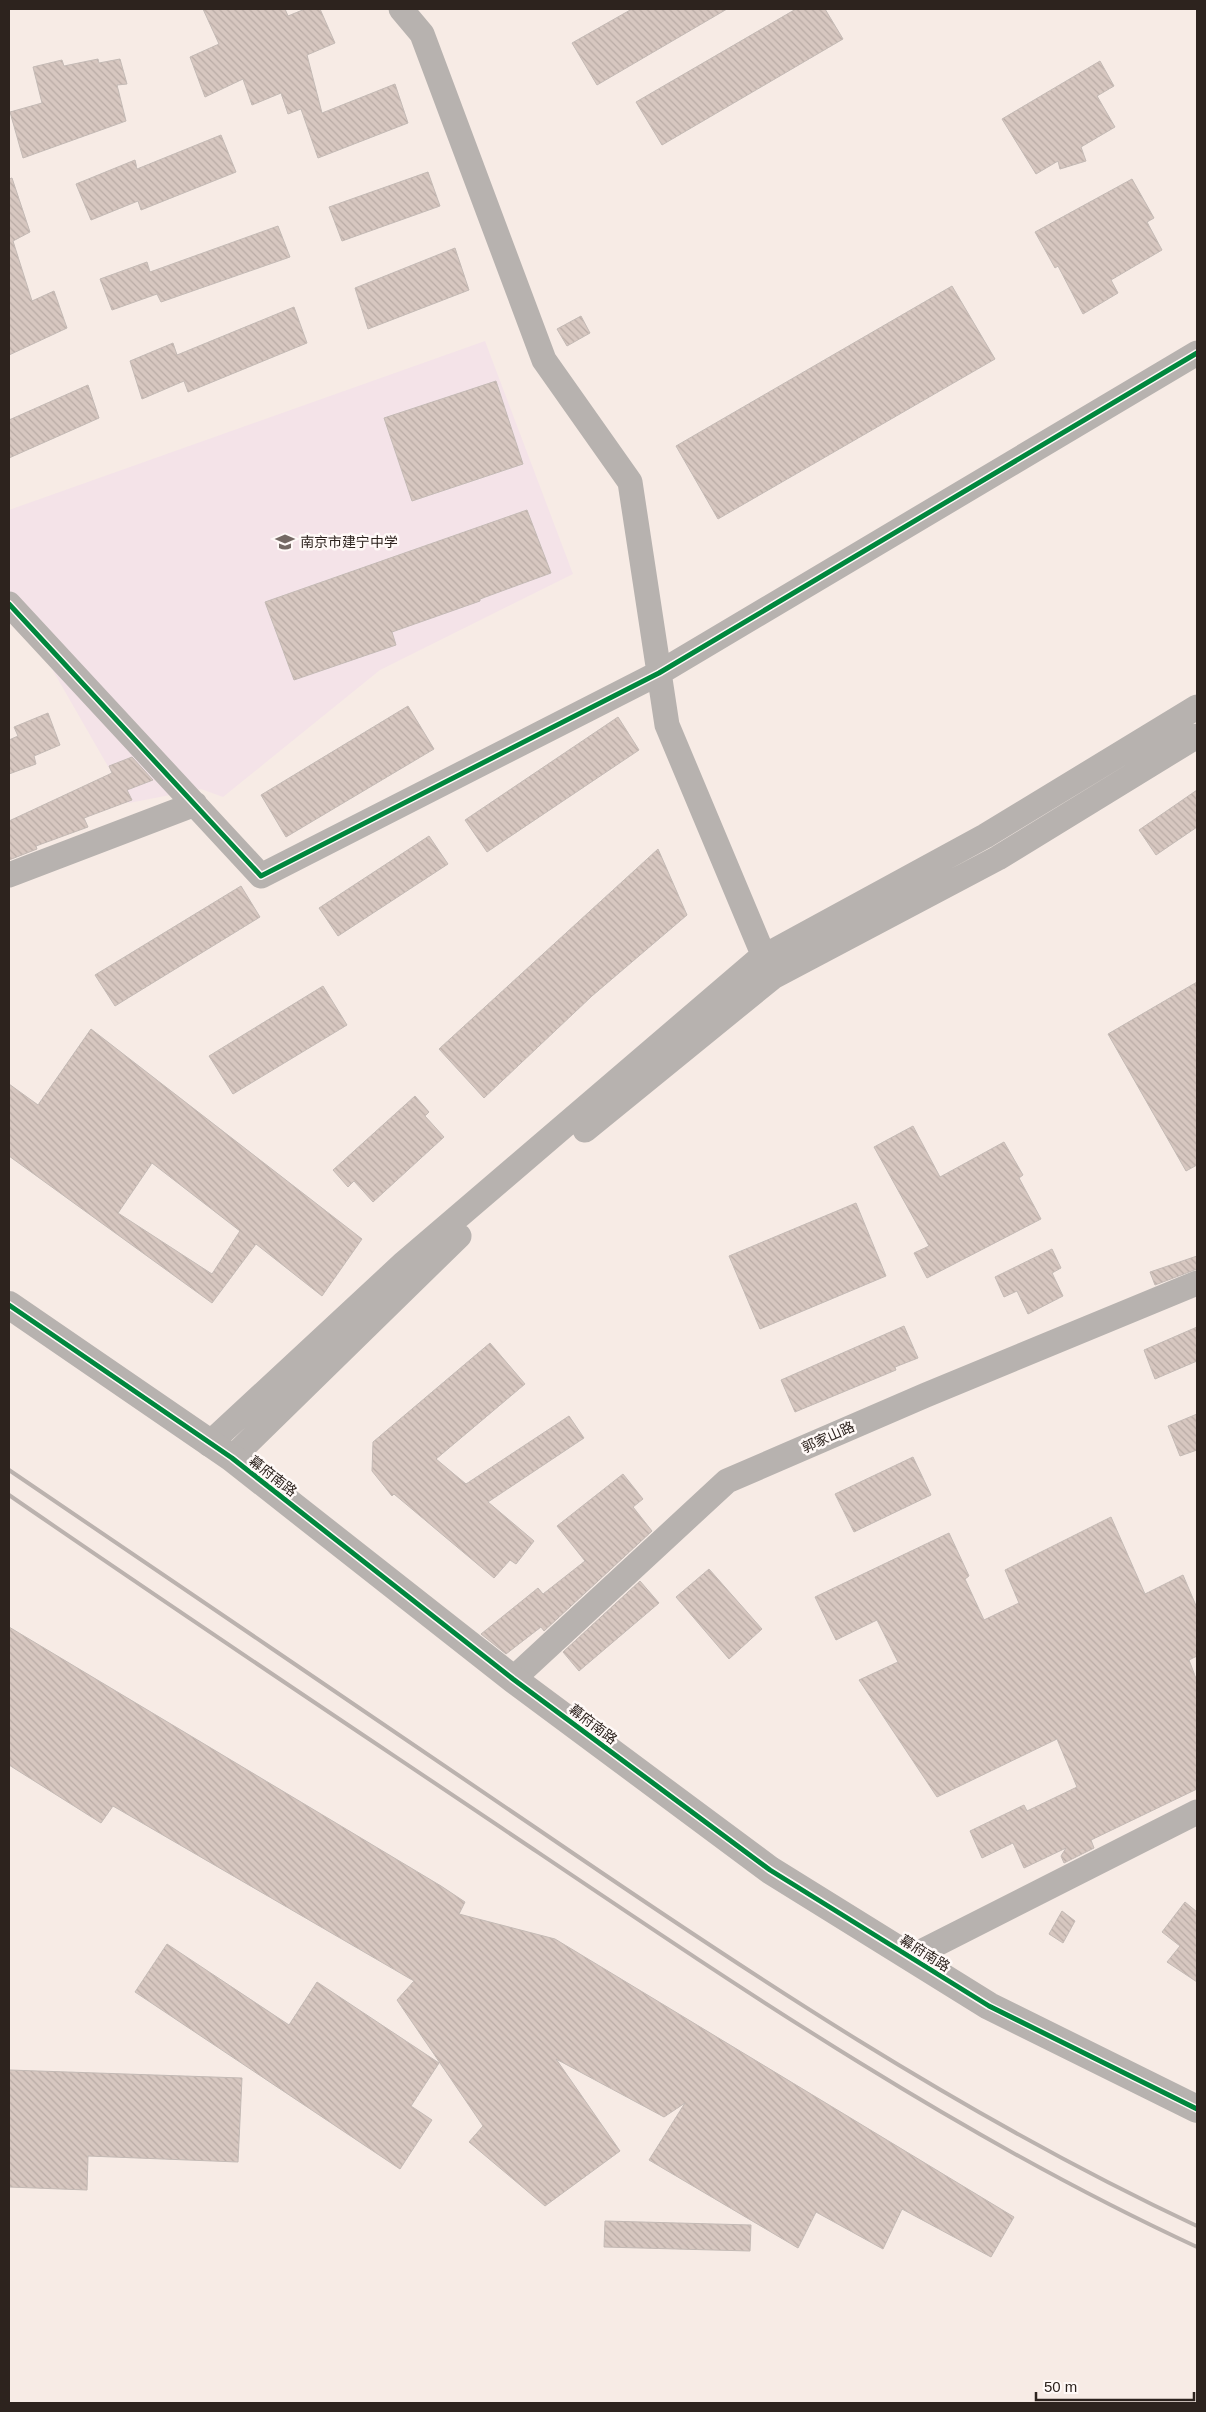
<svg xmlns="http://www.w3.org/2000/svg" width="1206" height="2412" font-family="Helvetica,'Noto Sans SC',sans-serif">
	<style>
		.education { fill: #f4e3e8 }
		.building { fill: url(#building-back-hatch); stroke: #c4bab5; fill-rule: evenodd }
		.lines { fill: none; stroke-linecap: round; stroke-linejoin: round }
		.minor { stroke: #b7b2af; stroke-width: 25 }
		.tertiary { stroke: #b7b2af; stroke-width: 28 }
		.rail { stroke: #bbb2ae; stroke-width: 4 }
		.cycleway-casing { stroke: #fff9f7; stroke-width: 8 }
		.cycleway { stroke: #00873e; stroke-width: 5 }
		.labels { text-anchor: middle; stroke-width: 5; stroke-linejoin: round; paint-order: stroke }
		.poi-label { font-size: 14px; fill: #2d231e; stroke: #fff9f7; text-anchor: start }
		.street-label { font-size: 14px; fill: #2d231e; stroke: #fff9f7 }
	</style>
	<defs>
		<pattern id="building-back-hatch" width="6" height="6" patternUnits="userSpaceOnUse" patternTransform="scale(1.25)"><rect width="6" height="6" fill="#d7c7c0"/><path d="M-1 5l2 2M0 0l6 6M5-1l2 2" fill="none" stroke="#b9aba5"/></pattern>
	</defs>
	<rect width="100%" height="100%" fill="#f7ebe5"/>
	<path class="education" d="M485,341L573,574L380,670L223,797L201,789L129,803L9,594V510Z"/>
	<path class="building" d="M203,9H285L288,16L305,9H320L335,43L307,55L322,113L395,84L408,123L318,158L301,109L288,114L281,93L252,105L243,79L205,97L190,57L219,44Z
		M632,9H727L597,85L572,43Z
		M796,9H825L843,39L662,145L636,102Z
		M98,59L99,63L120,59L127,84L117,85L126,121L23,158L10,112L42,103L33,67L62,60L64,66Z
		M1100,61L1114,86L1097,96L1115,127L1081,147L1086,161L1060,169L1058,161L1036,174L1002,119Z
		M221,135L236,172L141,210L138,201L91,220L76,184L135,160L137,169Z
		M428,172L440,206L342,241L329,207Z
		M12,178L30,232L13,241L32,301L54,291L67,328L9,355V179Z
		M1132,179L1154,218L1147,222L1162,250L1111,280L1118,293L1083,314L1058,266L1055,268L1035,232Z
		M278,226L290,257L161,302L157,294L112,310L100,279L147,262L150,272Z
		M455,248L469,290L368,329L355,288Z
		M952,286L995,359L718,519L676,446Z
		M294,307L307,343L188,392L184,381L142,399L130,361L173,343L177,355Z
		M581,316L590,333L567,346L557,329Z
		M496,381L523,464L412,501L384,418Z
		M88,385L99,418L9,458V420Z
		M527,510L551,573L480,599V601L392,632L396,645L294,680L265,602Z
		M408,706L434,749L286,837L261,795Z
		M48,713L60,745L34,756L36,764L9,774V740L18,736L14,727Z
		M618,717L639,750L487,852L465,820Z
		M132,757L153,780L127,790L132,800L84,818L88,827L36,846L37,849L9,860V821L112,773L109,766Z
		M1197,790V827L1156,855L1139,830Z
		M429,836L448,864L338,936L319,908Z
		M658,849L687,915L592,996L484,1098L439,1049Z
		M241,886L260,917L115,1006L95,975Z
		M1197,982V1165L1186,1171L1108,1034Z
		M323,986L347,1025L233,1094L209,1056Z
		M91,1029L362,1239L322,1296L256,1244L212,1303L9,1156V1084L38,1105ZM152,1163L240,1231L212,1274L118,1213Z
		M415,1096L429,1112L425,1116L444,1137L373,1202L354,1181L348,1187L333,1170Z
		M913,1126L940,1177L1004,1142L1023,1175L1019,1178L1041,1219L927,1278L914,1253L929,1246L874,1147Z
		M856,1203L886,1276L760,1329L729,1256Z
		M1052,1249L1061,1268L1052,1273L1063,1296L1028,1314L1017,1291L1004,1297L995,1277Z
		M1197,1256V1269L1155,1285L1150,1272Z
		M904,1326L918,1358L895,1367L896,1370L795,1412L781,1380Z
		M1197,1327V1361L1155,1379L1144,1350Z
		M490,1343L525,1384L436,1459L466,1484L569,1416L584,1438L488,1502L534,1541L516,1564L510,1560L494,1578L394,1494L392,1496L372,1471L373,1442Z
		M1197,1414V1450L1180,1456L1168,1426Z
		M913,1457L931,1495L854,1532L835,1494Z
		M623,1474L643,1499L633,1507L652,1531L544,1631L541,1627L506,1654L481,1634L538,1588L543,1594L585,1561L557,1526Z
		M1111,1517L1145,1594L1183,1575L1197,1608V1656L1189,1660L1197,1681V1789L1091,1840L1094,1848L1064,1863L1061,1856L1066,1848L1024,1868L1013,1843L982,1858L970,1831L1024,1805L1027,1811L1077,1787L1057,1739L937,1797L859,1680L898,1662L877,1620L836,1640L815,1597L949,1533L969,1576L965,1579L984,1620L1019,1603L1005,1570Z
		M709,1569L762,1629L729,1659L676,1597Z
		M640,1581L659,1603L579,1671L563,1652Z
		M9,1627L441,1886L465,1902L459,1914L555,1939L1014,2217L991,2257L902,2209L883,2249L816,2212L798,2248L649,2160L685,2103L664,2117L556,2059L620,2151L545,2206L469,2142L483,2126L397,2000L414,1981L113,1806L101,1823L9,1765Z
		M1185,1902L1197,1912V1982L1167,1962L1180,1946L1162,1932Z
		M1062,1911L1075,1921L1063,1943L1049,1934Z
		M167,1944L289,2025L317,1982L439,2063L411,2106L432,2120L400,2169L135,1992Z
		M9,2070L242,2078L238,2162L88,2156L87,2190L9,2187Z
		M605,2221L751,2225L750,2251L604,2247Z"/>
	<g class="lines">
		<path class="minor" d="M401,9L422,34L544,360L630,482L667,725L770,971
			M9,604L261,876L659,673L1197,353
			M9,875L195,804
			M585,1130L773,977L998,858L1197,736
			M209,1444L404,1263L759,959L985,836L1197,707
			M232,1458L459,1236
			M513,1679L727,1481L926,1395L1197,1283
			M911,1957L1197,1812"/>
		<path class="tertiary" d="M9,1305L232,1458L513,1679L770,1870L989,2006L1197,2109"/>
		<path class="rail" d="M9,1470C185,1589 360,1709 536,1828C748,1973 964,2117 1197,2226
			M9,1495C181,1614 356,1730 530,1847C744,1991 963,2139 1197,2247"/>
		<g class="cycleway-casing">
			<path id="cycleway" d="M9,604L261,876L659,673L1197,353
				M9,1305L232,1458L513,1679L770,1870L989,2006L1197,2109"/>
		</g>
		<use href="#cycleway" class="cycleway"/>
	</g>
	<defs>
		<g id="school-bare" transform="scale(1.5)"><path d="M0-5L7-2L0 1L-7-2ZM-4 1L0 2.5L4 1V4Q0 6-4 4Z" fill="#746964" stroke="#fff9f7" stroke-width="2.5" paint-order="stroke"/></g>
	</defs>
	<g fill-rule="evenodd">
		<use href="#school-bare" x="285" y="542"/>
	</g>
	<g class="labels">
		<g class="poi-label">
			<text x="300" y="547">南京市建宁中学</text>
		</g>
		<g class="street-label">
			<text transform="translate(828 1437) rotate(-24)" y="5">郭家山路</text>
			<text transform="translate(273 1476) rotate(38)" y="5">幕府南路</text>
			<text transform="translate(593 1724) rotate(37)" y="5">幕府南路</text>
			<text transform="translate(925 1953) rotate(32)" y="5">幕府南路</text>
		</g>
	</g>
	<rect width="1206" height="2412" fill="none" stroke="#2d231e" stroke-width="20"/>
	<path d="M1036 2392v8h158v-8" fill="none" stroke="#2d231e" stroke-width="2.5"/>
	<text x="1044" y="2392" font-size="15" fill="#2d231e" stroke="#fff9f7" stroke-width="4" paint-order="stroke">50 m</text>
</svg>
